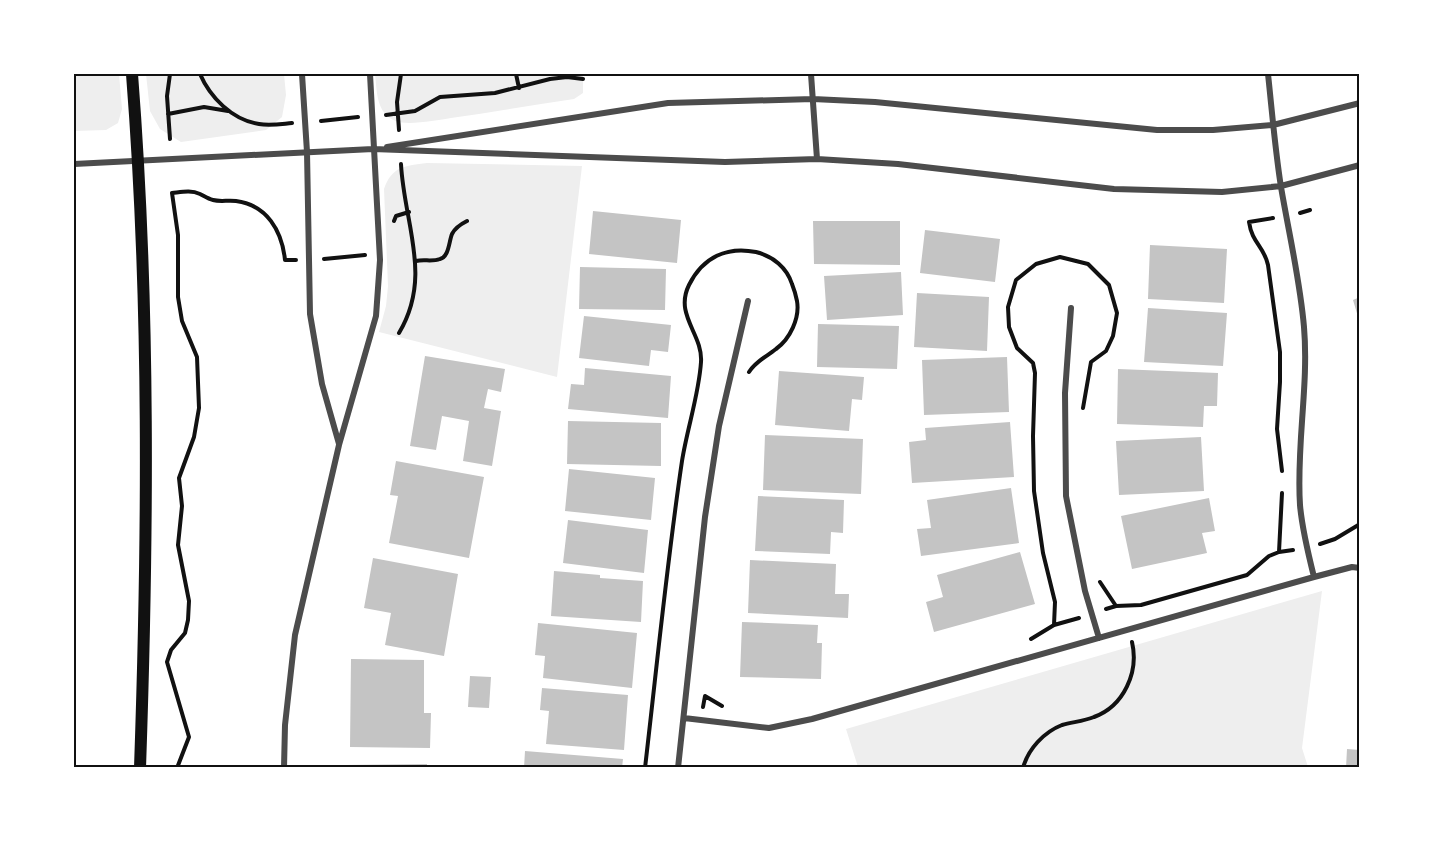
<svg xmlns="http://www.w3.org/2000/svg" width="1433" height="841" font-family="'Roboto Serif',serif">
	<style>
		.green { fill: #eee }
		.building { fill: #c4c4c4 }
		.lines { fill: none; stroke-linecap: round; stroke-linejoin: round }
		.path { stroke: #111; stroke-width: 4 }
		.minor { stroke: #4c4c4c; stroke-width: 6 }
		.secondary { stroke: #111; stroke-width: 12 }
		.neatline { fill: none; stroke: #111; stroke-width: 2 }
	</style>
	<rect width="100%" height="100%" fill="#fff"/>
	<path class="green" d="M74,74H119L122,109L118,123L106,130L74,131Z
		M146,74H284L286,95L282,117L266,130L181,142L160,129L150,111Z
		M375,74H583V93L574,99C533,105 492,112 451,118C437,120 408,126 396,121C376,114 377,91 375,74Z
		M427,163L582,166L557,377L379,332L386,306L388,286L384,189C392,166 405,166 427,163Z
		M1322,591L1302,748L1308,767H858L846,729Z"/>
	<path class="building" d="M593,211L681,220L677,263L589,254Z
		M813,221H900V265L814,264Z
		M925,230L1000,239L995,282L920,273Z
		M1150,245L1227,249L1224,303L1148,299Z
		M580,267L666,269L665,310L579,309Z
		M901,272L903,315L827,320L824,276Z
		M917,293L989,297L987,351L914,347Z
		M1360,297V320H1359L1353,300Z
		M1148,308L1227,313L1223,366L1144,362Z
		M584,316L671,325L668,352L651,350L649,366L579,358Z
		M818,324L899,326L897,369L817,367Z
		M425,356L505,369L501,392L488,389L484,408L501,411L492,466L463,461L469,421L442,416L436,450L410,446Z
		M1007,357L1009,412L924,415L922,360Z
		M585,368L671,376L668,418L568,409L571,384L584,385Z
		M1118,369L1218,373L1217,406H1204L1203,427L1117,424Z
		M779,371L864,377L862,400L852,399L849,431L775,425Z
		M568,421L661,423V466L567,464Z
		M1010,422L1014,477L912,483L909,442L926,440L925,428Z
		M765,435L863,439L861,494L763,490Z
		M1201,437L1204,491L1119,495L1116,441Z
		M396,461L484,477L469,558L389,543L398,496L390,495Z
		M569,469L655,478L651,520L565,511Z
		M1011,488L1019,543L921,556L917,529L931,528L927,500Z
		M758,496L844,500L843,533L831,532L830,554L755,551Z
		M1209,498L1215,531L1202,533L1207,553L1132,569L1121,516Z
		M568,520L648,530L644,573L563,563Z
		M1020,552L1035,604L934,632L926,602L943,597L937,575Z
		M373,558L458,574L444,656L385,645L391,613L364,608Z
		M750,560L836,564L835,594H849L848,618L748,613Z
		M554,571L600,575V578L643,581L641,622L551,616Z
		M742,622L818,625L817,643H822L821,679L740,677Z
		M538,623L637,633L632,688L543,678L545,656L535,655Z
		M351,659L424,660V713H431L430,748L350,747Z
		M470,676L491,677L489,708L468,707Z
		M542,688L628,695L624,750L546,744L549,711L540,710Z
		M1347,749L1360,750V768H1346Z
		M525,751L623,759L622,768H524Z
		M427,764V768H345V765Z"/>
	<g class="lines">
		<path class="path" d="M170,74L167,96L170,139
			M200,74C210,97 232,120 259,124C270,126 281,124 292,123
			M516,74L519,88
			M168,114L204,107L228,111
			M386,115L415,111L440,97L495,93L550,79L567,77L583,79
			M321,121L358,117
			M399,130L397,102L401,74
			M1300,213L1310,210
			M1273,218L1249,222C1252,243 1264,246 1268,265L1280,352V382L1277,429L1282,471
			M394,221L396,216L409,212
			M324,259L365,255
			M416,261C424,259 432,262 440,259C449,257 449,241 452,234C455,228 461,224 467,221
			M399,333C433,276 404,224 401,164
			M1320,544L1335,539L1360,524
			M1279,552L1293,550
			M1100,582L1116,606
			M1106,609L1116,606L1141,605L1247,575L1269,556L1279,552L1282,493
			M1054,625L1055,602L1043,553L1034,491L1033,436L1035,373L1033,363L1017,348L1009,327L1008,307L1016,280L1036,264L1060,257L1088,264L1109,285L1117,313L1113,336L1106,351L1091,362L1083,408
			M1031,639L1054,625L1079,618
			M703,707L705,696L722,706
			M177,768L189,737L167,662L171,650L185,633L188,620L189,601L178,545L182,506L179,478L194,437L199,408L197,357L182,321L178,297V235L172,193C182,192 191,190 200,194C204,196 208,199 213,200C220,202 228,200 236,201C267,205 282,231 285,260H296
			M645,768C657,665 667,562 682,461C687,429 699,394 701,362C703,334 674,315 689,285C703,257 727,246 756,252C773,256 787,268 792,284C794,289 796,296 797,301C800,318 790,339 776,349C766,357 756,361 749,372
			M1023,768C1028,749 1044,732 1062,725C1073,722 1084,721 1094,717C1124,706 1139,672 1132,642"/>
		<path class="minor" d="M302,74L307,152L310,314L322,384L339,444
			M811,74L817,159
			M1268,74C1272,111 1275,149 1281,187C1289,234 1300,280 1304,327C1309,386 1296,446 1300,505C1302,529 1308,553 1314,577
			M387,147L668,103L813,99L875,102L1157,130H1213L1273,125L1360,103
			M74,164L373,149L725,162L817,159L898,164L1114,189L1222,192L1281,186L1360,165
			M1071,308L1065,393L1066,496L1085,591L1099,638
			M684,718L769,728L812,719L1314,577L1352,567L1360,568
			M284,768L285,725L295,635L339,445L376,316L380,260L370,74
			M678,768L705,517L719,426L748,301"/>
		<path class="secondary" d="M132,74C150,304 148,536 140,768"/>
	</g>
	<rect width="1433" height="841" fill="none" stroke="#ffffff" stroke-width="150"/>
	<rect x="75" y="75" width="1283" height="691" class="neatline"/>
</svg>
